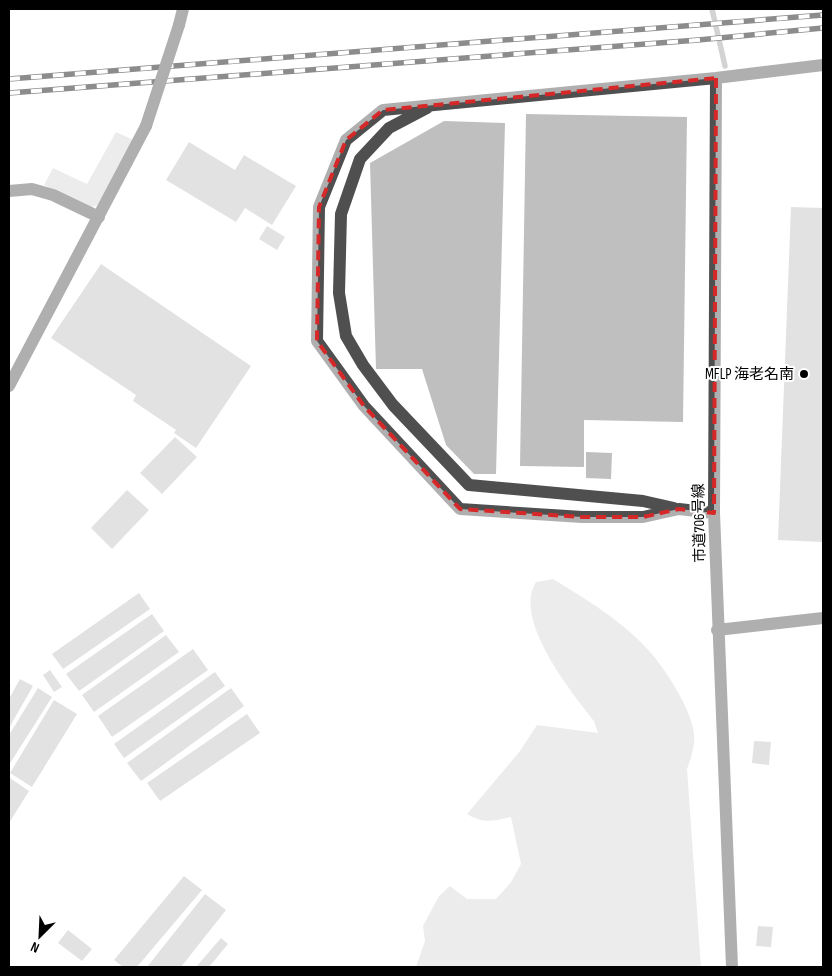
<svg xmlns="http://www.w3.org/2000/svg" width="832" height="976" font-family="'Sofia Sans Condensed','Noto Sans JP',sans-serif">
	<style>
		.green { fill: #d6d6d6 }
		.lines { fill: none; stroke-linecap: round; stroke-linejoin: round }
		.stream { stroke: #9d9d9d; stroke-width: 5.5 }
		.building { fill: #bfbfbf }
		.minor { stroke: #4f4f4f; stroke-width: 12 }
		.rail-casing { stroke: #000; stroke-width: 5.5 }
		.rail { stroke: #fff; stroke-width: 4; stroke-dasharray: 11; stroke-linecap: butt }
		.minor-bridge { stroke: #4f4f4f; stroke-width: 12 }
		.marked { fill: none; stroke: #d62828; stroke-width: 4; stroke-dasharray: 10 6; stroke-linejoin: round }
		.poi-dot { fill: #000; stroke: #fff; stroke-width: 2 }
		.labels { text-anchor: middle; stroke-width: 4; stroke-linejoin: round; paint-order: stroke }
		.poi-label { font-size: 15px; fill: #000; stroke: #fff; text-anchor: end }
		.street-label { font-size: 15px; fill: #000; stroke: #fff }
	</style>
	<rect width="100%" height="100%" fill="#fff"/>
	<path class="green" d="M116,132L134,140L98,205L88,208L44,185L53,168L87,184Z
		M553,579C608,613 649,637 680,696C687,709 696,728 694,743C693,752 690,761 687,769L701,967H416L425,941L423,926L439,896L450,886L467,899H496L511,882L521,864L511,817C494,821 483,824 467,814L520,751L537,725L598,733L594,721C572,693 512,619 536,582Z"/>
	<g class="lines">
		<path class="stream" d="M712,9L725,66"/>
	</g>
	<path class="building" d="M526,114L687,117L683,422L584,420V467L520,466Z
		M444,121L505,123L496,474H474L446,445L422,369H376L370,163Z
		M189,142L235,170L244,155L296,186L272,225L245,208L236,222L166,180Z
		M791,207L823,208V542L778,540Z
		M267,226L285,237L277,250L259,239Z
		M101,264L251,366L196,448L174,433L176,430L133,401L136,395L51,338Z
		M175,437L197,457L162,494L140,473Z
		M586,452L612,453L611,479L586,478Z
		M127,490L149,510L112,549L91,528Z
		M139,593L150,609L63,669L52,654Z
		M152,614L164,631L79,691L66,674Z
		M166,635L179,652L94,712L82,695Z
		M193,649L208,670L112,737L98,716Z
		M50,670L62,687L54,692L43,675Z
		M215,672L225,686L124,758L114,744Z
		M20,679L33,686L9,728V699Z
		M38,688L52,697L9,765V735Z
		M231,688L244,706L141,781L127,763Z
		M54,700L77,714L32,787L10,773Z
		M247,714L260,733L160,801L147,783Z
		M754,741L771,742L769,765L752,763Z
		M10,778L29,791L9,823V779Z
		M184,876L202,890L137,967H123L114,960Z
		M205,894L226,910L181,967H147Z
		M758,926L773,927L771,947L756,946Z
		M68,930L92,949L82,961L58,943Z
		M221,938L228,944L209,967H196Z"/>
	<g class="lines">
		<path class="minor" d="M179,25L183,9
			M716,78L714,513L732,967
			M427,108L389,128L360,159L341,214L339,293L346,336L363,365L393,405L469,485L643,501L674,508
			M9,191L32,189L53,195L99,217
			M9,386L146,126
			M714,513L679,509L643,517H582L460,509L364,406L317,341L319,207L346,140L383,110L716,78L823,65
			M717,630L823,618"/>
		<g class="rail-casing">
			<path id="rail" d="M9,79L823,15
				M9,93L698,40L823,28"/>
		</g>
		<use href="#rail" class="rail"/>
		<path class="minor-bridge" d="M146,126L179,25"/>
	</g>
	<path d="M0 0H832V976H0ZM716,78L714,513L679,509L643,517H582L460,509L364,406L317,341L319,207L346,140L383,110Z" fill="#fff" fill-opacity=".55" fill-rule="evenodd"/>
	<path class="marked" d="M716,78L714,513L679,509L643,517H582L460,509L364,406L317,341L319,207L346,140L383,110Z"/>
	<circle class="poi-dot" cx="804" cy="374" r="5"/>
	<g class="labels">
		<g class="poi-label">
			<text x="794" y="379">MFLP 海老名南</text>
		</g>
		<g class="street-label">
			<text transform="translate(699 523) rotate(-91)" y="5">市道706号線</text>
		</g>
	</g>
	<rect width="832" height="976" fill="none" stroke="#000000" stroke-width="20"/>
	<g transform="translate(40 936) rotate(204)" stroke="#ffffff" stroke-width="4" paint-order="stroke">
	<path d="M0-4L9 19L0 12L-9 19Z" fill="#000000"/>
	<text y="-8" font-size="14" font-weight="bold" text-anchor="middle" fill="#000000">N</text>
	</g>
</svg>
